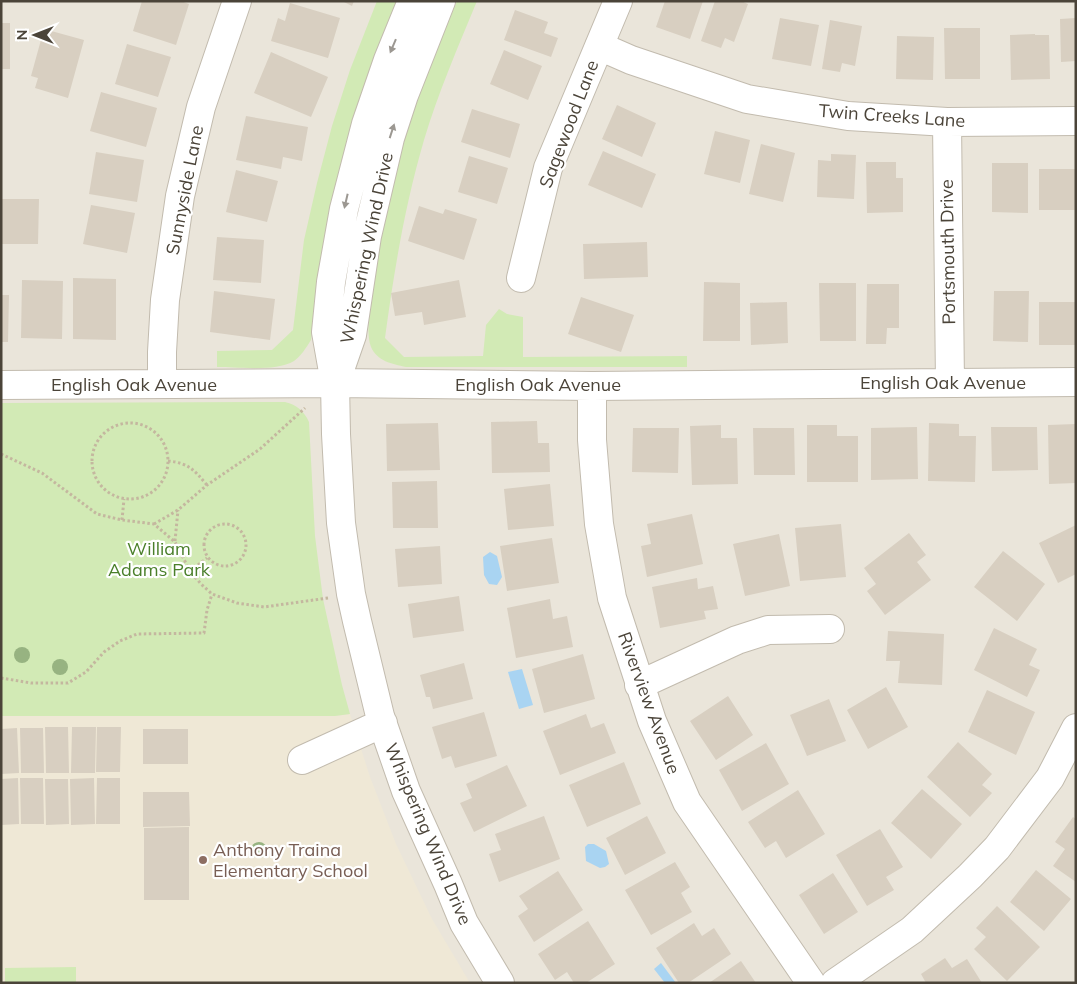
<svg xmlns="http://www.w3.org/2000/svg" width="1077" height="984" font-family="Mulish,sans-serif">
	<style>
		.residential { fill: #eae5da }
		.education { fill: #efe8d6 }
		.green { fill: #d2eab5 }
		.water { fill: #a9d4f2 }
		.building { fill: #d8cfc1 }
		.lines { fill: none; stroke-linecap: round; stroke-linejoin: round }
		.minor-casing { stroke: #c2bbae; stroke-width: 30 }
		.path { stroke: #c4b79f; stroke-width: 3; stroke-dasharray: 2.5 2.5; stroke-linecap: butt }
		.minor { stroke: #fff; stroke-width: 28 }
		.tree { fill: #97b381 }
		.oneway { fill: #9c9892 }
		.education-dot { fill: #8d6e63; stroke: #fff; stroke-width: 2 }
		.labels { text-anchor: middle; stroke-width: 4.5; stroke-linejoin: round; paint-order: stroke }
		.street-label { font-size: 18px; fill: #4b4439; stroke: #fff }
		.park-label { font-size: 18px; fill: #4a7f2a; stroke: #fff }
		.education-label { font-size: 18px; fill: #785e54; stroke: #fff; text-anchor: start }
	</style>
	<rect width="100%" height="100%" fill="#f6f3ec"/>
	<path class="residential" d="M1,1H1076V983H1Z"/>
	<path class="education" d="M350,714L370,777L396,844L432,919L470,983H1V716H335Z"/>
	<path class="green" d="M377,1H397C369,69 346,137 330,208C320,252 317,296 311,340C306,348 301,356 294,361C276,372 237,367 217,367V351L272,350L293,330L304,240L317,183L332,126L350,70Z
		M457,1H477C458,47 438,93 424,140C405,205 394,271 385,338L404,357L483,356L486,325L499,309L507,314L523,317V357L687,356V367H406C392,364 377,361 371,347C365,330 371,307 373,290C381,226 395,162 417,100C429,67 443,34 457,1Z
		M285,402C297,405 304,411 309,422L315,536L323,599L342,685L350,714L335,716H1V403Z
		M76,967V983H5V968Z"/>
	<path class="water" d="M490,552L497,556L502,577L497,585L489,584L484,575L483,557Z
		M522,669L533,705L519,709L508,672Z
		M588,844H594L606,851L609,864L605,867L600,868L586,861L585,847Z
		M661,963L676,983H665L654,969Z"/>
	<path class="building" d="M142,1H181L189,4L176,45L133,31Z
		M342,1H354L352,6Z
		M665,1H703L690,39L656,27Z
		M715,1H741L748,4L734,42L725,38L721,48L701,41Z
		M290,3L340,18L328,58L271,41L278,18L285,21Z
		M515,10L548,22L544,33L558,38L551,57L504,40Z
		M780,18L819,25L811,66L772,59Z
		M1076,18V61L1061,62L1060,19Z
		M830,20L862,26L855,66L842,63L840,72L822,69Z
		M1,23H10V69H1Z
		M944,28H980V79H945Z
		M44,29L84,40L68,98L35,88L38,78L31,76Z
		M1035,34V35H1049L1050,79L1011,80L1010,35Z
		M897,36L934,37L933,80L896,79Z
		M127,44L171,57L158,97L115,84Z
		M504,50L542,66L528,100L490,84Z
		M271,52L328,77L311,117L254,93Z
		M101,92L157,108L146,147L90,131Z
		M617,105L656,123L642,157L602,139Z
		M472,109L520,124L510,158L461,142Z
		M246,116L308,127L302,161L283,157L281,169L236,160Z
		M715,131L750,140L740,183L704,174Z
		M761,144L795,153L783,202L749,194Z
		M603,151L656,174L642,208L588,185Z
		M96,152L144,160L137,202L89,194Z
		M831,154L856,155L854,199L817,197L818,160L831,161Z
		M469,156L508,168L497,204L458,192Z
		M866,162H896V178H903V212L867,213Z
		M992,163H1028V213L992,212Z
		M1039,169H1076V210H1039Z
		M236,170L278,181L267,222L226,212Z
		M1,199H39L38,244H1Z
		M91,205L135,213L127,253L83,244Z
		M419,206L443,214L445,209L477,219L464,260L408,241Z
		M217,237L264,240L261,283L213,280Z
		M647,242L648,277L584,279L583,244Z
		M73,278L116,279V340L73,339Z
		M22,280L63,281L62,339L21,338Z
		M459,280L466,317L424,325L422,312L395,316L391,293Z
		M704,282L740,283V341H703Z
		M819,283H856V341H820Z
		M867,284H899V328H887L886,344H866Z
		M214,291L275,299L270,340L210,332Z
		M994,291H1029L1028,342L993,341Z
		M1,295H9L8,342H1Z
		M581,297L634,315L621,352L568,334Z
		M787,302L788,343L751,345L750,303Z
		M1039,302H1075V345H1039Z
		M537,421L538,443H549L550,472L492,473L491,422Z
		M438,423L440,470L387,471L386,424Z
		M929,423L959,424V436H976L975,482L928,481Z
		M1076,424V483L1049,484L1048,425Z
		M721,425V438H737L738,484L692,485L690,426Z
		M807,425H837V436H858V482H807Z
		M917,427L918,479L871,480V428Z
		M991,427H1037L1038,470L992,471Z
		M633,428H679L678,473L632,472Z
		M753,428H794L795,475H754Z
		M437,481L438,528H393L392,482Z
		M550,484L554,526L508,530L504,489Z
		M692,514L703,564L647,577L641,546L651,544L647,524Z
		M841,524L846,577L800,581L795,528Z
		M1076,525V574L1058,583L1039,543Z
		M909,533L926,555L917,562L931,580L885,615L867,591L876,584L864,568Z
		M779,534L790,586L745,596L733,544Z
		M552,538L559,583L507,591L500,546Z
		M440,546L442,584L398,587L395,549Z
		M1003,551L1045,584L1017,621L974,587Z
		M697,578L698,589L713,586L718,609L704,611L706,619L660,628L652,587Z
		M459,596L464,631L413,638L408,604Z
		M550,599L553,619L567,616L573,647L516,658L507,608Z
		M994,628L1037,649L1029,665L1040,670L1027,697L974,670Z
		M888,631L944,634L942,685L898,683L900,661H886Z
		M583,654L595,699L544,713L532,669Z
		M464,663L473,699L433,709L430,697H426L420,675Z
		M886,687L908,727L868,749L847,710Z
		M987,690L1035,712L1016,755L968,732Z
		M728,696L753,735L716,760L690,721Z
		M829,699L846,741L807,756L790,715Z
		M484,712L497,756L455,768L451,756L442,759L432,727Z
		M586,714L591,728L604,723L616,753L560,775L543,731Z
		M45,727H68L69,773H46Z
		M72,727H96L95,773H71Z
		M97,727H121L120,772H96Z
		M17,728L19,773L1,774V729Z
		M20,728H43L44,773H21Z
		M143,729H188V764H143Z
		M958,742L992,774L982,785L992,793L970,817L927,777Z
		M766,743L789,784L742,811L719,770Z
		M624,762L641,804L587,827L569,785Z
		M507,765L527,806L474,832L460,803L472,798L466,784Z
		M18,778L19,824L1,825V779Z
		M20,778H43L44,824H21Z
		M94,778L95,824L71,825L70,779Z
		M97,778H120V824H96Z
		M45,779H68L69,824L46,825Z
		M922,789L962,824L931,859L891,823Z
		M798,790L825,834L786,858L776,841L765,848L748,822Z
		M143,792H189L190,826L143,827Z
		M544,816L560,859L499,882L489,854L501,850L495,834Z
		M647,816L666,853L625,875L606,838Z
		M1073,817L1076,819V882L1053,866L1065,849L1055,842Z
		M189,827V900H144V828Z
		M880,829L903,867L886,877L894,890L867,906L836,855Z
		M675,862L690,887L681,893L692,912L651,935L625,890Z
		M1036,870L1071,899L1044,931L1010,902Z
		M558,871L583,910L534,942L518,916L528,909L519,896Z
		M833,873L858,912L824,934L799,895Z
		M997,906L1040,947L1007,981L974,949L986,937L976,928Z
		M588,921L615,964L586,983H574L567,972L555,980L538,954Z
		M694,923L702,936L714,928L731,954L688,983H679L656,948Z
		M945,958L952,968L967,959L982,983H926L921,974Z
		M741,961L756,983H709Z"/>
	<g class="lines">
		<g class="minor-casing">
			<path id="minor" d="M412,1L388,60L366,124L344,209L331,282L326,332L335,383L336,434L341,523L351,594L357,621L380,716L406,791L448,884L464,923L500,983
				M599,46L631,60L747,99L848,116L947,122L1076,121
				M947,122L950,383
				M521,278L548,168L618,1
				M336,381L352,335L367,236L390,138L404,95L441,1
				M162,384V352L165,300L180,196L201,107L237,1
				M1,385L335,383L592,386L1076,382
				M592,386V440L599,524L612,598L652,721L687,802L811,983
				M639,685L737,640L768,630L830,629
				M302,760L383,723
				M835,983L912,930L970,876L997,848L1050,778L1076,728"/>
		</g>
		<path class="path" d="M92 461a38 38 0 1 1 76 0a38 38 0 1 1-76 0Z
			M1,454L42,473L97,514L122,520L154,524L175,542L190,571L201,584L212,594L237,603L264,607L328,598
			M168,461C189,463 194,470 207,485
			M122,520L124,499
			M204 545a21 21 0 1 1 42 0a21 21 0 1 1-42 0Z
			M154,524L178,510L207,485L260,449L305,408
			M175,541L178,510
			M190,571L207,558
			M1,678L31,683H68L86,672L104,652L120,641L137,634L204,633L207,610L212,594"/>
		<use href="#minor" class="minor"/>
	</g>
	<g class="tree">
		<circle cx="22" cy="655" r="8"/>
		<circle cx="60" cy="667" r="8"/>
		<circle cx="259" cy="850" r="8"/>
	</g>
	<defs><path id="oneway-solid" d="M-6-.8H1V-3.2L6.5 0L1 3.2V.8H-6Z" transform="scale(1.25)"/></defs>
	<g class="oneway">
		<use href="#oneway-solid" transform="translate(393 46) rotate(113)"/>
		<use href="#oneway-solid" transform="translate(392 131) rotate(-72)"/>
		<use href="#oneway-solid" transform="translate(346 201) rotate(103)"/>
	</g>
	<circle class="education-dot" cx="203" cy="860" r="5"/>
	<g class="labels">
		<g class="street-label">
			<text transform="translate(892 116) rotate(4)" y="6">Twin Creeks Lane</text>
			<text transform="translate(569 124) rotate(-69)" y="6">Sagewood Lane</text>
			<text transform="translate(185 190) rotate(-79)" y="6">Sunnyside Lane</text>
			<text transform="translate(367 248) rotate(-78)" y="6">Whispering Wind Drive</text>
			<text transform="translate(948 252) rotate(-91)" y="6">Portsmouth Drive</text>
			<text x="943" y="389">English Oak Avenue</text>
			<text x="134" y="391">English Oak Avenue</text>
			<text x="538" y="391">English Oak Avenue</text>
			<text transform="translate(649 703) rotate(70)" y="6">Riverview Avenue</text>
			<text transform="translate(428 834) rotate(67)" y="6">Whispering Wind Drive</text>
		</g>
		<g class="park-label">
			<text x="159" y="555">William<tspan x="159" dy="21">Adams Park</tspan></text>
		</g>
		<g class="education-label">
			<text x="213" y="856">Anthony Traina<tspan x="213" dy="21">Elementary School</tspan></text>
		</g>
	</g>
	<rect width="1077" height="984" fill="none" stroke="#4b4439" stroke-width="5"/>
	<g transform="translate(35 35) rotate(270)" stroke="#ffffff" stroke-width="4" paint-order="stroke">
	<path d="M0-4L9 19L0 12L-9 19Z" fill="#4b4439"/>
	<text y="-8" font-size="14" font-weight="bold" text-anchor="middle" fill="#4b4439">N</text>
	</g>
</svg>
